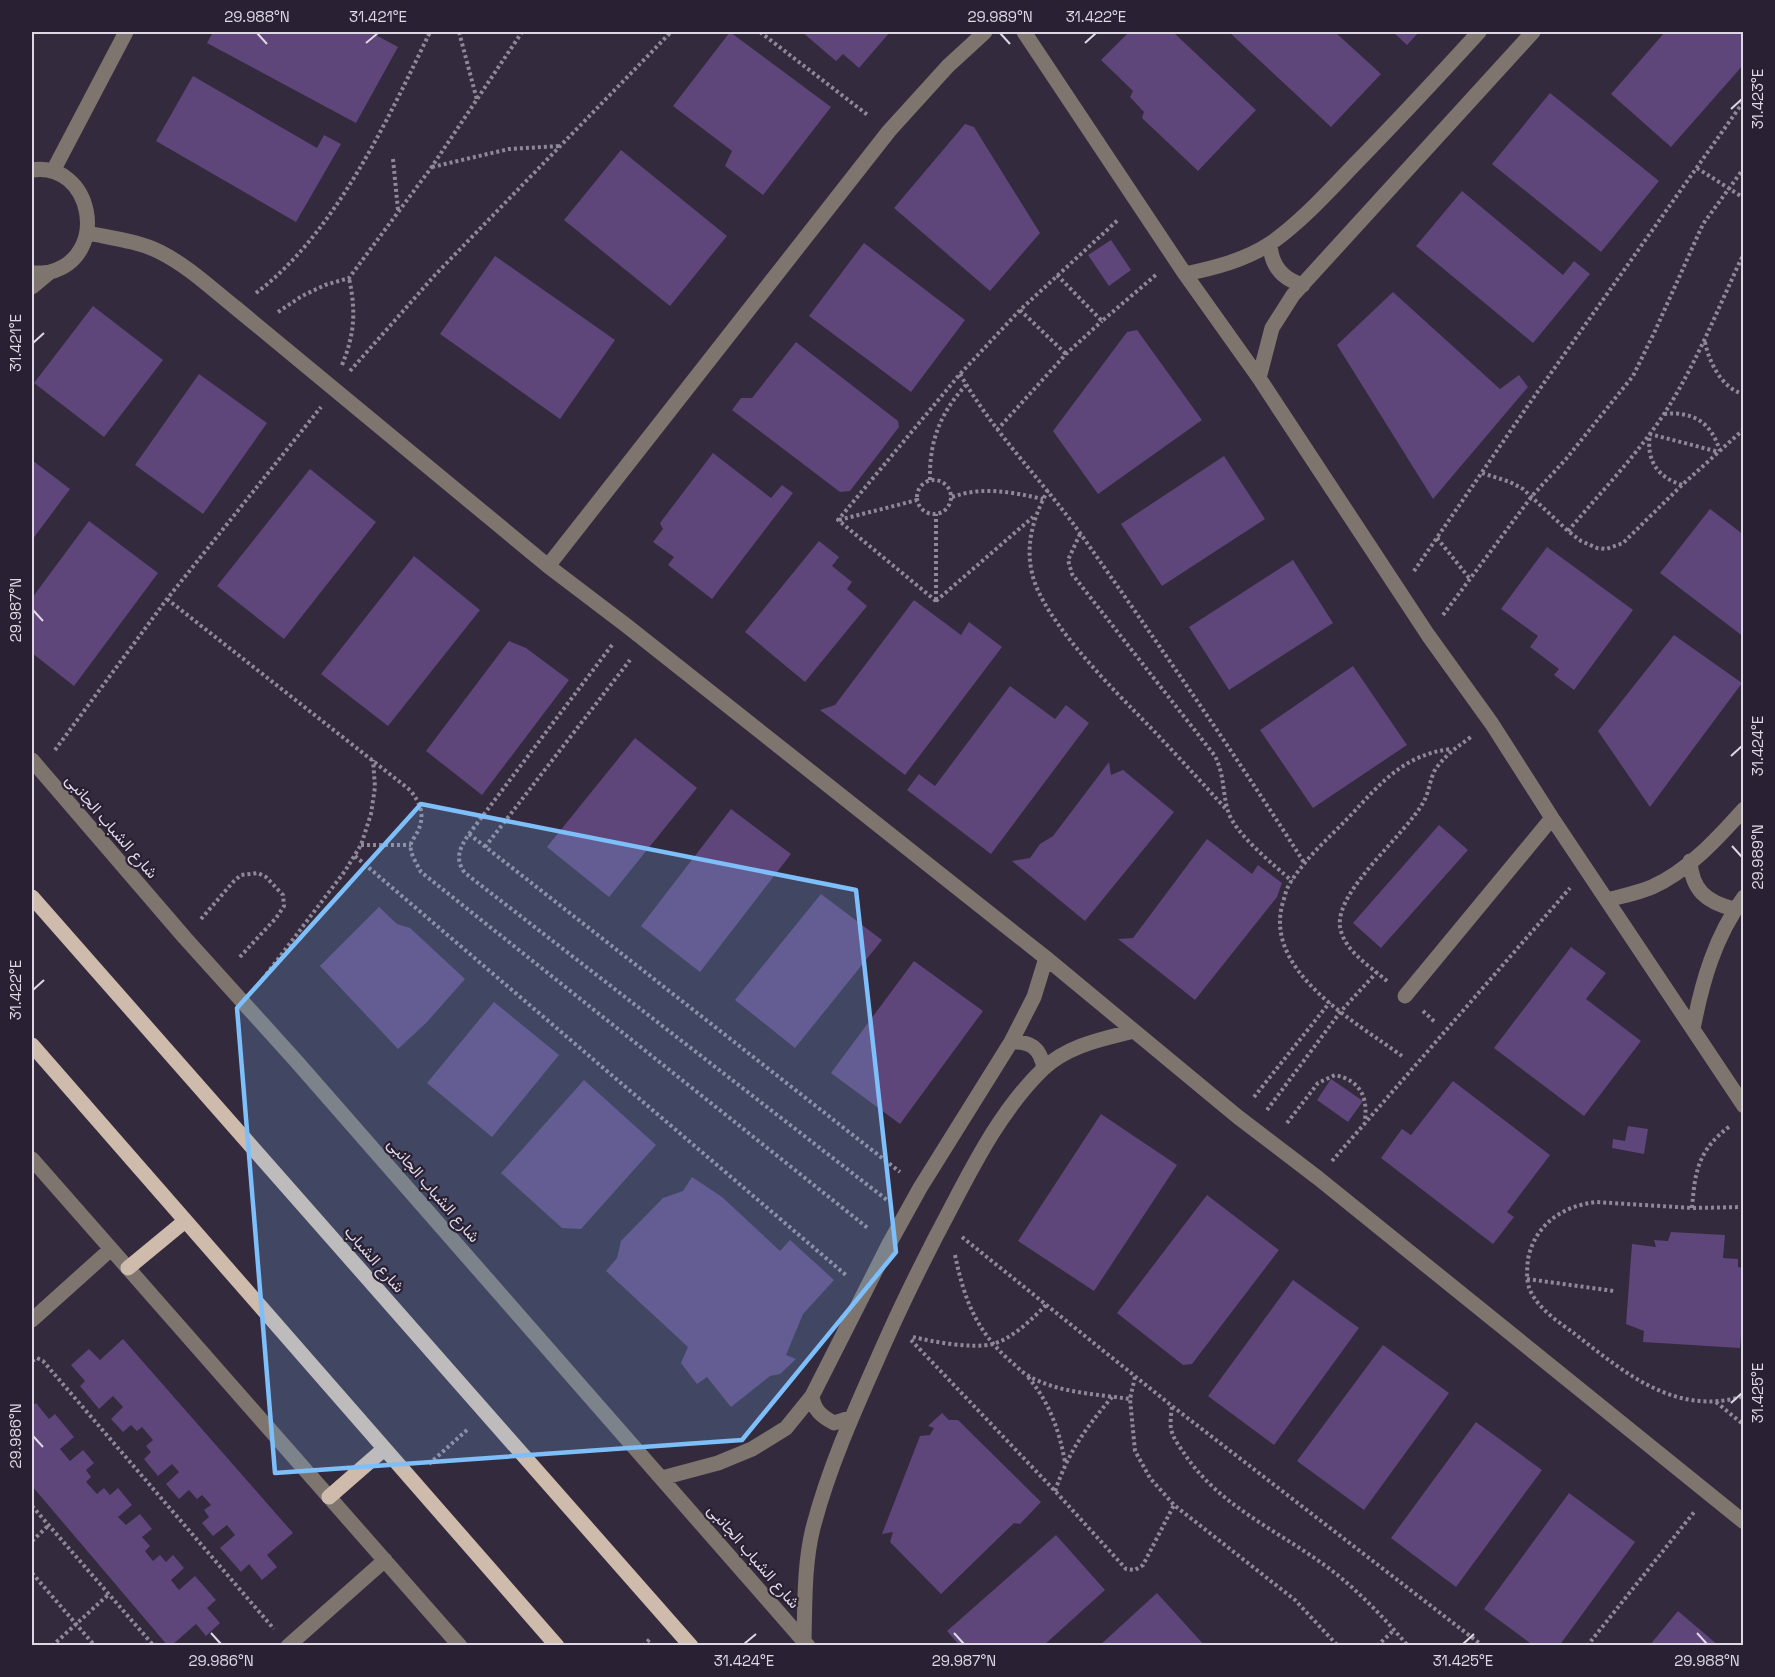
<svg xmlns="http://www.w3.org/2000/svg" width="1775" height="1677" font-family="'Space Grotesk',Vazirmatn,sans-serif">
	<style>
		.building { fill: #5e457a }
		.lines { fill: none; stroke-linecap: round; stroke-linejoin: round }
		.path { stroke: #8e8897; stroke-width: 4; stroke-dasharray: 3 3; stroke-linecap: butt }
		.minor { stroke: #7e756e; stroke-width: 15 }
		.major { stroke: #cebbac; stroke-width: 15 }
		.marked { fill: #7ebef9; fill-opacity: 0.2; stroke: #7ebef9; stroke-width: 4.5; stroke-linejoin: round }
		.ticks { fill: none; stroke: #ddd8e4; stroke-width: 2 }
		.labels { text-anchor: middle; stroke-width: 4.5; stroke-linejoin: round; paint-order: stroke }
		.street-label { font-size: 16px; fill: #ddd8e4; stroke: #292033 }
		.neatline { fill: none; stroke: #ddd8e4; stroke-width: 2 }
		.ticks-label { font-size: 15px; text-anchor: middle; fill: #ddd8e4 }
	</style>
	<rect width="100%" height="100%" fill="#332a3d"/>
	<path class="building" d="M213,32H370L398,47L356,123L207,43Z
		M730,32L831,107L763,195L725,166L732,151L673,106Z
		M802,32H890L859,68L843,54L836,61Z
		M1129,32H1173L1256,110L1198,171L1142,118L1144,112L1130,97L1133,91L1101,60Z
		M1229,32H1335L1381,74L1331,127Z
		M1393,32H1419L1407,45Z
		M1665,32H1744V64L1671,147L1611,94Z
		M193,76L317,148L324,135L341,144L296,222L156,141Z
		M1550,93L1659,181L1601,252L1492,164Z
		M965,124L974,127L1040,233L990,291L894,208Z
		M621,150L727,236L670,306L564,220Z
		M1462,191L1563,275L1574,261L1590,274L1533,343L1416,246Z
		M1111,240L1131,270L1109,286L1088,255Z
		M864,243L965,320L911,392L809,316Z
		M495,256L615,340L560,419L440,334Z
		M1393,292L1500,389L1519,375L1528,387L1433,499L1337,345Z
		M93,306L163,360L104,437L34,383Z
		M1137,330L1202,420L1098,494L1053,431L1127,332Z
		M796,342L898,421L899,427L850,491L840,492L732,410L741,398H752Z
		M199,374L267,423L203,514L135,465Z
		M713,453L771,498L782,485L793,493L712,599L668,565L674,557L653,542L663,529L660,523Z
		M1224,456L1265,519L1162,586L1121,524Z
		M32,460L70,489L32,540Z
		M310,469L376,522L284,639L217,586Z
		M1710,509L1744,535V637L1660,573Z
		M89,521L158,573L74,686L32,653V598Z
		M819,541L839,557L832,566L852,582L847,589L867,606L805,682L745,632Z
		M1547,547L1633,610L1574,690L1554,675L1559,669L1530,647L1538,636L1501,609Z
		M414,556L480,610L388,726L321,674Z
		M1293,560L1333,623L1229,690L1189,627Z
		M914,600L961,635L969,622L1002,647L905,775L820,710L835,705Z
		M1674,635L1742,683L1650,807L1598,731Z
		M509,641L526,648L569,680L482,795L426,751Z
		M1353,666L1407,745L1313,808L1260,730Z
		M1010,686L1055,719L1066,705L1089,723L991,854L907,790L919,774L935,786Z
		M635,738L697,788L609,897L547,847Z
		M1109,762L1111,775L1123,770L1174,812L1085,921L1012,861L1030,858L1040,844L1053,836Z
		M731,809L791,854L700,972L641,926Z
		M1439,825L1468,850L1381,948L1353,923Z
		M1207,839L1252,874L1258,865L1282,883L1277,897L1195,1000L1118,939L1133,938Z
		M821,894L882,940L795,1048L735,1000Z
		M379,907L397,924L410,928L465,979L426,1023L398,1049L320,966Z
		M1571,947L1606,973L1586,999L1641,1041L1584,1116L1494,1048Z
		M914,961L983,1011L900,1124L831,1073Z
		M494,1002L559,1055L492,1137L427,1083Z
		M1331,1079L1363,1101L1348,1122L1317,1100Z
		M584,1080L656,1145L581,1229L562,1228L501,1173Z
		M1453,1081L1550,1155L1507,1212L1514,1217L1493,1244L1381,1158L1402,1129L1411,1135Z
		M1101,1114L1177,1165L1094,1291L1018,1241Z
		M1628,1126L1648,1129L1644,1154L1612,1148L1613,1139L1625,1141Z
		M692,1177L722,1197L780,1251L790,1240L834,1280L803,1314L786,1355L796,1359L780,1374L770,1376L731,1407L707,1377L697,1384L681,1363L688,1347L606,1271L617,1258L621,1241L663,1198L683,1191Z
		M1207,1195L1279,1250L1192,1364L1183,1365L1117,1313Z
		M1671,1232L1725,1235L1723,1258L1738,1259V1267L1744,1268V1336H1741L1740,1348L1643,1342L1644,1331L1626,1324L1632,1244L1656,1247L1654,1240L1668,1241Z
		M1293,1280L1359,1328L1274,1445L1208,1396Z
		M123,1339L293,1533L267,1555L277,1567L262,1580L249,1564L241,1572L220,1548L235,1535L227,1525L213,1536L202,1523L209,1517L204,1510L211,1505L205,1498L202,1495L197,1499L189,1490L179,1499L166,1484L179,1472L172,1464L158,1476L144,1459L151,1452L146,1446L153,1440L142,1427L137,1431L131,1425L123,1432L111,1419L123,1407L113,1396L99,1409L80,1386L85,1381L71,1365L89,1349L100,1360Z
		M1383,1345L1449,1393L1364,1510L1297,1461Z
		M36,1403L49,1419L55,1414L74,1437L60,1449L70,1461L83,1450L94,1463L86,1470L91,1477L86,1482L97,1494L104,1488L110,1495L118,1488L132,1505L118,1517L126,1525L140,1514L152,1529L142,1537L150,1546L145,1551L148,1555L153,1561L160,1555L166,1562L173,1555L184,1568L171,1580L179,1590L195,1576L216,1600L207,1608L220,1623L206,1636L196,1624L171,1646H168L32,1486V1406Z
		M942,1413L949,1420H958L1041,1502L1020,1524L1014,1523L941,1594L890,1542L893,1532L882,1534L920,1436L930,1435L934,1428L928,1426Z
		M1476,1422L1542,1470L1456,1587L1391,1538Z
		M1569,1493L1635,1542L1559,1646H1534L1484,1609Z
		M1056,1535L1105,1590L1043,1646H960L947,1631Z
		M1157,1593L1205,1646H1099Z
		M1678,1611L1719,1646H1649Z"/>
	<g class="lines">
		<path class="path" d="M459,32L477,100
			M760,32L869,116
			M393,159L398,210
			M432,167L509,149L560,146
			M1697,168L1744,198
			M1057,275L1102,321L1157,274
			M256,293C335,234 388,119 430,32
			M1020,310L1066,354
			M278,312L302,296L325,285L349,278L431,168L522,32
			M1705,342C1709,362 1722,389 1744,394
			M342,365C355,333 356,311 349,278
			M350,371L435,275L671,32
			M960,374C993,432 1041,479 1080,533C1157,642 1233,751 1305,864
			M1664,414C1693,411 1711,422 1720,451
			M997,430L1066,354L1102,321
			M1482,473L1510,482L1523,489L1568,531L1581,541L1597,548L1606,549L1623,543L1682,485L1744,429
			M917 497a17 17 0 1 1 34 0a17 17 0 1 1-34 0Z
			M930,480C929,442 940,413 966,385
			M1682,485C1657,477 1646,460 1650,434L1719,452
			M1048,490C1034,516 1025,543 1032,573C1042,620 1115,691 1150,727C1176,754 1201,782 1227,810
			M952,497C983,486 1011,492 1043,499
			M839,520L917,500
			M1568,531C1600,493 1636,456 1664,414C1697,363 1718,308 1744,253
			M1080,534L1068,560L1072,574L1215,756C1225,777 1222,791 1228,811C1234,833 1274,865 1292,881
			M1437,538L1470,579
			M1414,571L1529,404L1744,101
			M167,599L410,790C421,804 425,815 418,831C416,835 412,840 411,844C409,853 417,864 421,872L869,1229
			M936,600V514
			M936,601L838,520L960,374L1020,310L1119,219
			M936,601L1033,517
			M1443,615L1532,496L1566,459L1633,376L1655,331L1703,224L1744,168
			M612,645L469,834C460,847 454,859 465,873L887,1200
			M55,750L167,599L321,407
			M469,834L900,1172
			M361,845H411
			M485,847L630,660
			M355,856L847,1276
			M201,919L234,881L241,875L258,873L266,877L283,895L284,906L276,918L238,959
			M1387,981C1371,967 1344,951 1340,927C1335,890 1406,835 1424,801C1430,790 1430,776 1437,767C1447,754 1458,746 1471,737
			M259,984L345,871L361,845L371,814L375,787L373,760
			M1423,1011L1436,1023
			M1402,1056C1356,1022 1262,971 1283,902C1285,896 1286,890 1289,885C1304,859 1329,838 1349,817C1381,783 1404,754 1452,749
			M1254,1097L1330,1002
			M1267,1110L1341,1011L1377,972
			M1287,1123L1318,1083L1335,1075C1359,1080 1368,1096 1365,1119
			M1332,1161L1570,888
			M1744,1207L1692,1208L1596,1202C1563,1206 1535,1224 1528,1259C1527,1269 1526,1281 1530,1290C1538,1309 1560,1323 1575,1334C1625,1373 1676,1417 1744,1396
			M1692,1208C1695,1171 1698,1150 1730,1126
			M962,1237L1172,1406L1483,1646
			M955,1255C964,1298 975,1329 1009,1360C1015,1364 1020,1371 1027,1375C1057,1393 1096,1394 1130,1399
			M1527,1279L1614,1291
			M913,1337C934,1342 972,1349 993,1344C1013,1338 1031,1320 1046,1305
			M911,1340L1055,1491L1126,1569L1135,1570L1143,1565L1174,1505
			M32,1361L37,1358L43,1361L274,1629
			M1028,1377C1049,1402 1059,1429 1065,1462
			M1135,1377L1130,1399L1135,1451L1150,1478L1174,1505L1295,1600L1338,1646
			M1716,1402L1744,1425
			M1172,1407C1171,1414 1170,1422 1171,1429C1173,1438 1179,1446 1184,1453C1221,1510 1289,1535 1340,1577C1365,1598 1387,1621 1408,1646
			M429,1464L468,1429
			M1055,1491C1069,1451 1085,1429 1112,1397
			M32,1506L154,1646
			M32,1541L49,1525
			M32,1573L95,1646
			M52,1646L109,1594
			M643,1646L651,1638
			M1377,1646L1394,1630
			M1587,1646L1695,1511"/>
		<path class="minor" d="M1024,32L1185,274L1259,378L1428,635L1492,724L1552,818L1744,1106
			M32,170C92,161 111,256 50,272C45,273 37,273 32,273
			M53,171L126,32
			M88,233C111,238 138,241 160,252C188,266 212,289 236,308L548,566L627,626L1046,958L1238,1117L1318,1178L1744,1522
			M1270,244C1271,265 1282,279 1303,285
			M1185,274C1214,268 1246,260 1271,243C1302,221 1328,192 1354,165C1397,121 1438,77 1479,32
			M32,287L50,272
			M1259,378L1272,328L1293,295L1533,32
			M548,566L889,131L948,66L985,32
			M32,760L185,938L297,1062L808,1646
			M1690,861C1692,890 1706,902 1734,909
			M1607,900C1622,896 1638,893 1652,887C1688,871 1718,838 1744,809
			M1405,996L1552,818
			M1693,1029C1702,982 1715,936 1744,897
			M1011,1042C1031,1041 1040,1048 1044,1068
			M32,1159L460,1646
			M32,1320L111,1249
			M812,1396C814,1410 821,1416 834,1423L852,1417
			M662,1478L718,1463L752,1449L786,1428L812,1396L889,1244L920,1188L1011,1042L1034,997L1046,958
			M804,1641C805,1603 804,1564 813,1528C830,1463 858,1403 885,1342C906,1295 929,1249 953,1204C978,1156 1004,1107 1043,1069C1068,1045 1103,1039 1134,1031
			M288,1646L385,1560"/>
		<path class="major" d="M32,897L691,1646
			M32,1045L557,1646
			M128,1268L185,1221
			M329,1497L384,1449"/>
	</g>
	<path class="marked" d="M421,804L856,890L896,1252L742,1440L275,1473L237,1008Z"/>
	<path class="ticks" d="M257,33L267,44M1000,33L1010,44M366,43L378,33M1085,43L1096,33M1731,109L1742,99M33,343L44,333M33,610L43,621M1731,756L1742,746M1732,846L1742,857M33,990L44,980M1731,1403L1742,1393M33,1436L43,1447M211,1633L221,1644M954,1633L964,1644M1697,1633L1707,1644M744,1644L756,1634M1463,1644L1474,1634"/>
	<g class="labels">
		<g class="street-label">
			<text transform="translate(112 826) rotate(49)" y="6">شارع الشباب الجانبى</text>
			<text transform="translate(434 1190) rotate(49)" y="6">شارع الشباب الجانبى</text>
			<text transform="translate(375 1259) rotate(49)" y="6">شارع الشباب</text>
			<text transform="translate(754 1556) rotate(49)" y="6">شارع الشباب الجانبى</text>
		</g>
	</g>
	<rect width="1775" height="1677" fill="none" stroke="#292033" stroke-width="66"/>
	<rect x="33" y="33" width="1709" height="1611" class="neatline"/>
	<g class="ticks-label">
		<text x="257" y="22">29.988°N</text>
		<text x="378" y="22">31.421°E</text>
		<text x="1000" y="22">29.989°N</text>
		<text x="1096" y="22">31.422°E</text>
		<text transform="translate(1758 99) rotate(-90)" y="5">31.423°E</text>
		<text transform="translate(16 343) rotate(-90)" y="5">31.421°E</text>
		<text transform="translate(16 610) rotate(-90)" y="5">29.987°N</text>
		<text transform="translate(1758 746) rotate(-90)" y="5">31.424°E</text>
		<text transform="translate(1758 857) rotate(-90)" y="5">29.989°N</text>
		<text transform="translate(16 990) rotate(-90)" y="5">31.422°E</text>
		<text transform="translate(1758 1393) rotate(-90)" y="5">31.425°E</text>
		<text transform="translate(16 1436) rotate(-90)" y="5">29.986°N</text>
		<text x="221" y="1666">29.986°N</text>
		<text x="744" y="1666">31.424°E</text>
		<text x="964" y="1666">29.987°N</text>
		<text x="1463" y="1666">31.425°E</text>
		<text x="1707" y="1666">29.988°N</text>
	</g>
</svg>
